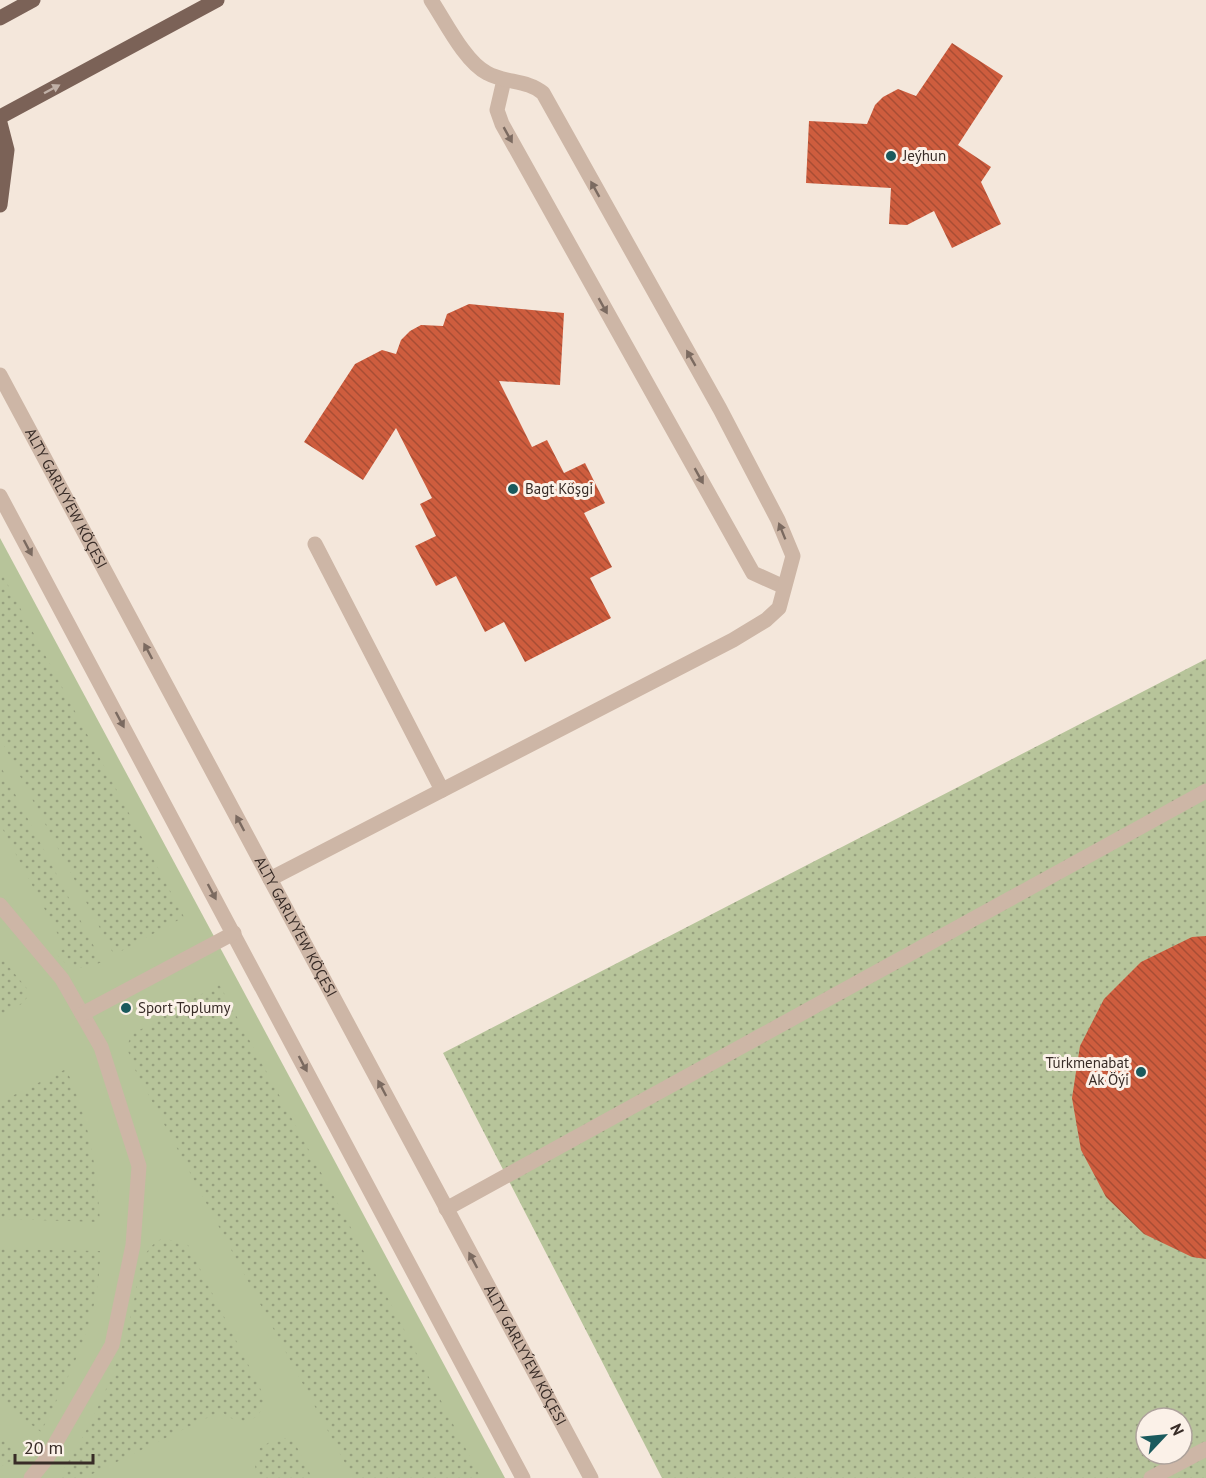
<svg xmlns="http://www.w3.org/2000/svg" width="1206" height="1478" font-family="'PT Sans',sans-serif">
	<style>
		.grass { fill: #b7c49a }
		.park { fill: url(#park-dots); fill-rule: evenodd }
		.building { fill: url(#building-back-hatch) }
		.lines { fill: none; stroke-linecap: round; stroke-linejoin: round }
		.minor { stroke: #cdb6a6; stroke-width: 15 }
		.major { stroke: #7b6257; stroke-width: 15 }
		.oneway { fill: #c1b1a7 }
		.oneway2 { fill: #7b6a60 }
		.poi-dot { fill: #1a5a5d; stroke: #fbf1e8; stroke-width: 2 }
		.labels { text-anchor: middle; stroke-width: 6; stroke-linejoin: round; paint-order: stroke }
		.poi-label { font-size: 15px; fill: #382c27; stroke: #fbf1e8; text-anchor: start }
		.street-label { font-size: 15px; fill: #382c27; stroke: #fbf1e8 }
	</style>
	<defs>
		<pattern id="park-dots" width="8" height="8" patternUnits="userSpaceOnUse" patternTransform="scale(1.5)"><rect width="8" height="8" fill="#b7c49a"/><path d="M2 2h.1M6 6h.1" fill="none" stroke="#969f7e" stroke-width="1.8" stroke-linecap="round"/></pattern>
		<pattern id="building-back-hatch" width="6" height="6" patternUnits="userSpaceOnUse" patternTransform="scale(1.5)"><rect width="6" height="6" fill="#ce5d3e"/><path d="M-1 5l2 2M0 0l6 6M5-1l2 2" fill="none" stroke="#a84d34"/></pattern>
	</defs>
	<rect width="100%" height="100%" fill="#f4e7db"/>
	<path class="grass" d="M0,538L505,1478H0Z"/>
	<path class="park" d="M0,570L184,917L114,955L0,738Z
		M1206,659V1478H662L443,1053ZM1146,1418H1182V1454H1146Z
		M0,765L102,962C82,970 70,972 56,953L65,948L0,824Z
		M0,956L29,991L25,1002L0,1016Z
		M219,984L364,1252L481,1478H353L132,1064L127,1047L131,1035Z
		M66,1069C89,1118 97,1168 100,1222L0,1219V1102Z
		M163,1238L188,1245L264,1396C264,1425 238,1427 221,1411L84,1478H58C92,1427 118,1370 132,1310C139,1283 135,1252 163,1238Z
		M0,1249L100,1251C101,1317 70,1374 41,1432L0,1401Z
		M0,1438L23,1455L0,1467Z
		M285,1438L294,1441L312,1478H257L255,1465L260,1448L273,1440Z"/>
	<path class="building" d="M952,43L1003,76L958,145L991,167L981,182L1001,224L952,248L934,211L907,225L889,224L891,188L806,183L809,121L867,124L875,105L883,97L898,89L916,96Z
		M469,304L564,313L560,385L499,381L532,447L547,440L564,473L585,463L605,503L584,513L612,567L590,578L611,618L525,662L504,622L485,632L456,576L436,586L415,546L436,536L420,504L432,498L396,428L363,480L304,442L355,364L382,350L396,354L401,340L410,331L421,325L443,326L447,314Z
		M1206,936V1259L1192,1257L1144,1234L1106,1197L1081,1150L1072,1098L1080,1046L1104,999L1141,962L1192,937Z"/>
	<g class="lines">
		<g class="minor">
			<path d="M504,80L497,110L502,124L753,573L782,586"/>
			<path id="s1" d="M0,375L591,1478"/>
			<path d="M0,496L523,1478"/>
			<path d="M315,544L442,790"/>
			<path d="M270,879L733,640L766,620L779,608L793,556L778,520L720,409L543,93C528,80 505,83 487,73C465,62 445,21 431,0"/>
			<path d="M0,905L62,979L101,1047L139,1166L133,1245L112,1345L47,1458L31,1478"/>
			<path d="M82,1014L234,933"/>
			<path d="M446,1209L1206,791"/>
			<path d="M1151,1478L1206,1449"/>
		</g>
		<path class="major" d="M0,18L33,0
			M0,117L217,0
			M0,123L7,150L0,205"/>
	</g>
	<defs><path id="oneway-solid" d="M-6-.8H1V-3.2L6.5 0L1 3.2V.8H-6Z" transform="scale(1.5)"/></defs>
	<use class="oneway" href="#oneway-solid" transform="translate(52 89) rotate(-28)"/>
	<g class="oneway2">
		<use href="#oneway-solid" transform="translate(508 135) rotate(61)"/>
		<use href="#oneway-solid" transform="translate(595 189) rotate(-119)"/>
		<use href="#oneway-solid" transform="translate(603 306) rotate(61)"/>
		<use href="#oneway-solid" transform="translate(691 358) rotate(-120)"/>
		<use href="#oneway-solid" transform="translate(699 476) rotate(61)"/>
		<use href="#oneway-solid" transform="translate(782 531) rotate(-112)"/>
		<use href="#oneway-solid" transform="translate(28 548) rotate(62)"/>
		<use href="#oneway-solid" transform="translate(148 651) rotate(-118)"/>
		<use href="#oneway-solid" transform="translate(120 720) rotate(62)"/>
		<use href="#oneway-solid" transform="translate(240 823) rotate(-118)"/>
		<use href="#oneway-solid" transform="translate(212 892) rotate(62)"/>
		<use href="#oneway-solid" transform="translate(303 1064) rotate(62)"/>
		<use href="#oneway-solid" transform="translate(382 1088) rotate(-118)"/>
		<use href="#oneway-solid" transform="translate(473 1260) rotate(-118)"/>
	</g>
	<g class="poi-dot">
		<circle cx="891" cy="156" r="6"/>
		<circle cx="513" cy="489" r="6"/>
		<circle cx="126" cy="1008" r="6"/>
		<circle cx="1141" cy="1072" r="6"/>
	</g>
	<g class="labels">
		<g class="poi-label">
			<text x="903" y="161">Jeýhun</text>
			<text x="525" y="494">Bagt Köşgi</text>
			<text x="138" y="1013">Sport Toplumy</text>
			<text x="1129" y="1068" text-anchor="end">Türkmenabat<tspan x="1129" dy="17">Ak Öýi</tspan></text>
		</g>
		<g class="street-label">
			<text dy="5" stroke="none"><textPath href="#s1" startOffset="140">ALTY GARLYÝEW KÖÇESI</textPath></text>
			<text dy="5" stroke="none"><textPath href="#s1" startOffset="626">ALTY GARLYÝEW KÖÇESI</textPath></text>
			<text dy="5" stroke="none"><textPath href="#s1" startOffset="1112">ALTY GARLYÝEW KÖÇESI</textPath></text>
		</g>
	</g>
	<g transform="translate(1164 1436) rotate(64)"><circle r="28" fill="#fbf1e8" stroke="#ada29b" stroke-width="1.5"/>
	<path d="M0-4.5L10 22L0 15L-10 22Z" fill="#1a5a5d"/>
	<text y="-9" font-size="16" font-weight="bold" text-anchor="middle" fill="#382c27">N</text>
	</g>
	<path d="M15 1454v9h78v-9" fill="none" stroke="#382c27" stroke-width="3"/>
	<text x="24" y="1454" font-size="18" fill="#382c27" stroke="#fbf1e8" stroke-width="4.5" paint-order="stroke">20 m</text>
</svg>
